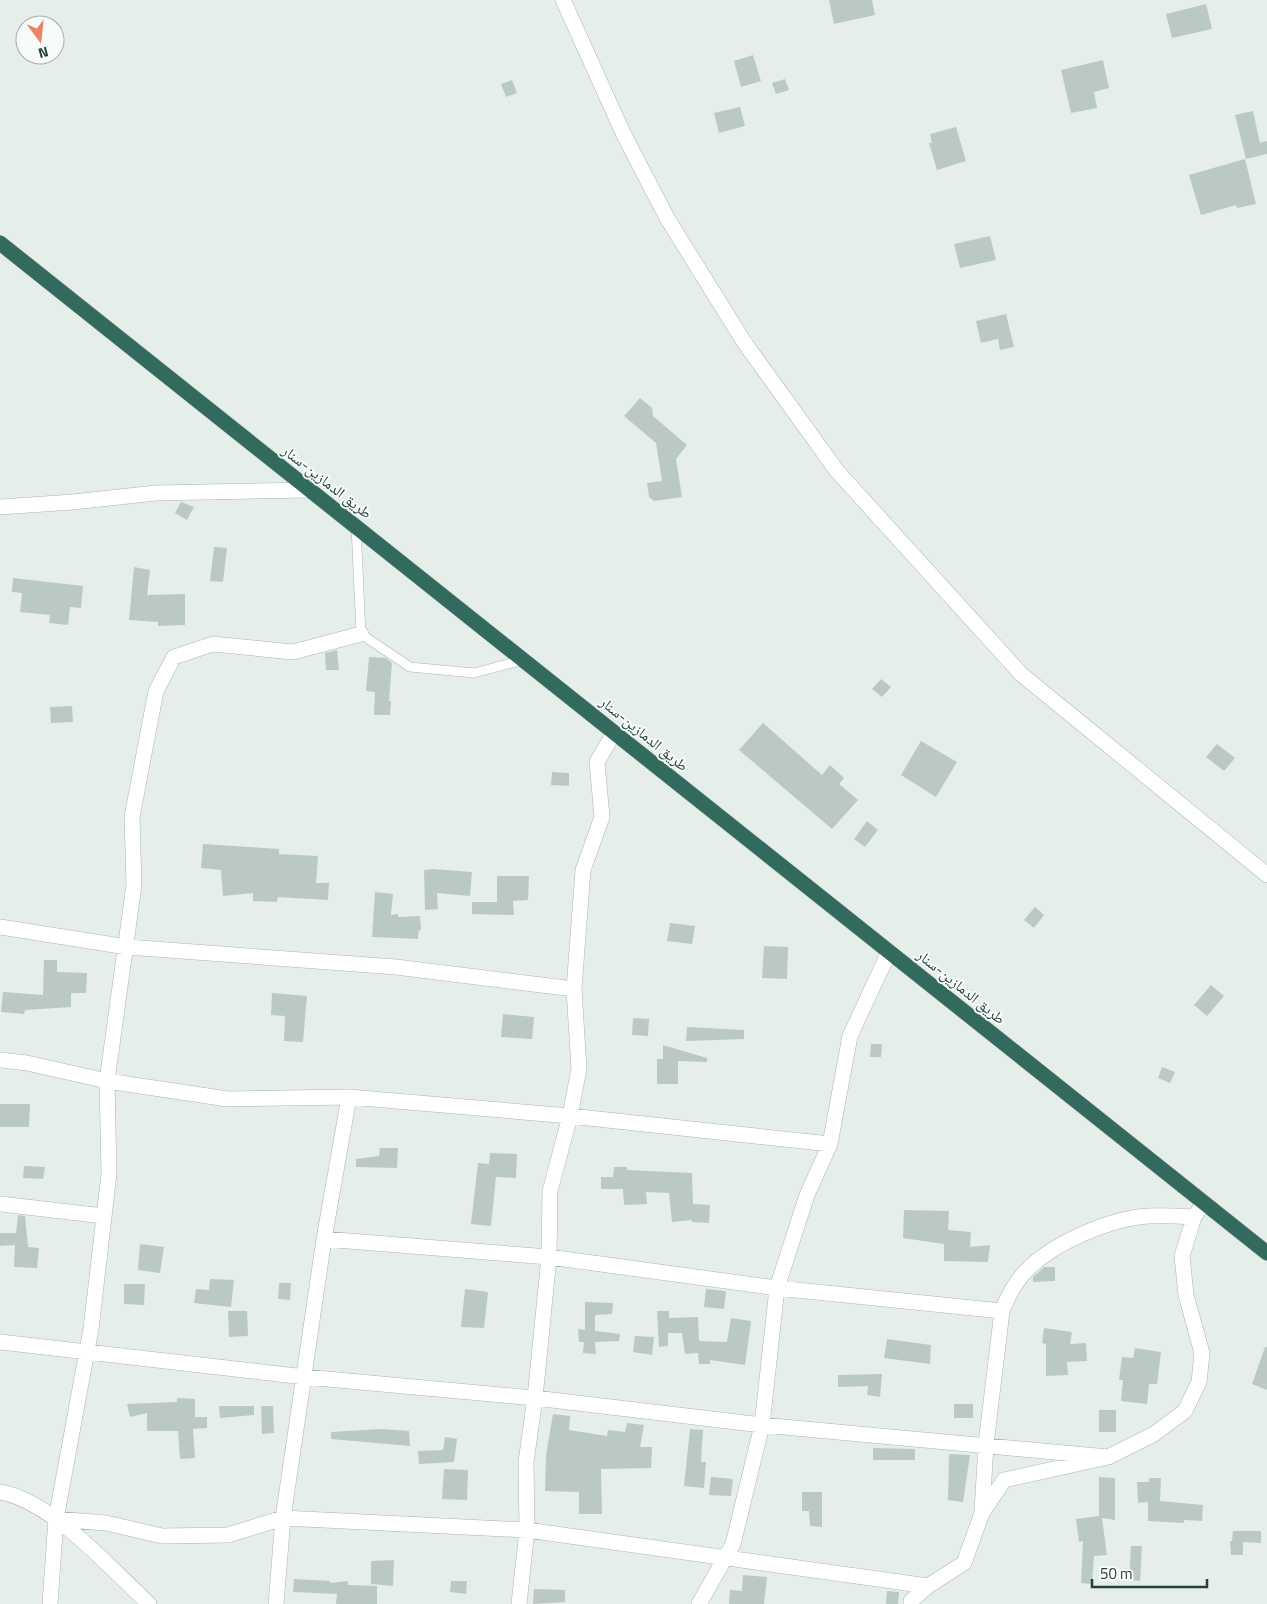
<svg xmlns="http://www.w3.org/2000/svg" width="1267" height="1604" font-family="'Titillium Web','Noto Naskh Arabic',sans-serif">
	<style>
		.building { fill: #bbc9c3 }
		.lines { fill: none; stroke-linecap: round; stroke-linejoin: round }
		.lane-casing { stroke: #a8b6b1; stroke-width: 10 }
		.street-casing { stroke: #a8b6b1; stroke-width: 16 }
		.highway-casing { stroke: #c2cac7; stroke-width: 16 }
		.lane { stroke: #fff; stroke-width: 9 }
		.street { stroke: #fff; stroke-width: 15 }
		.highway { stroke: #326b5e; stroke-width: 15 }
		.labels { text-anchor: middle; stroke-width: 4; stroke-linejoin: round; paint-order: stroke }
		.street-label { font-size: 15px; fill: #254038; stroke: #f7fbf9 }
	</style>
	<rect width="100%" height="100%" fill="#e6eeea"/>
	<path class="building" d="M829,0H872L875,15L834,24Z
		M1206,4L1212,29L1172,38L1166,14Z
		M753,55L761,81L741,87L734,61Z
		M1103,60L1109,88L1094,92L1097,108L1071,113L1061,70Z
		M785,79L789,90L776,94L772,83Z
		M512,80L517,93L506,97L501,84Z
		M740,107L745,126L719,133L714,113Z
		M1253,111L1260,143L1267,141V154L1246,159L1235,115Z
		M956,127L966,161L937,170L929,143H932L930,134Z
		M1245,159L1256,204L1237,208L1236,205L1201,215L1189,175Z
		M990,236L996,260L960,268L954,244Z
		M1006,314L1014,347L1000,350L998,339L981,343L976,321Z
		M640,398L652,408L653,416L687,445L676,459L682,497L654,501L649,497L647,483L662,481L656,443L624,416Z
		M181,502L194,507L187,520L175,513Z
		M214,547L227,548L223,582L210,581Z
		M134,567L150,570L147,595L185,594V625L158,626V622L129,620Z
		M13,578L83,586L81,608L70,607L68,625L49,623L50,615L20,612L22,593L12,592Z
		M337,650L339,670H326L325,653Z
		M369,657L386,658L392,663L389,701H391L390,715H374L375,692L366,691Z
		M881,679L891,687L882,697L872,689Z
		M72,706L73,722L51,723L50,707Z
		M763,723L822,775L830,765L844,778L839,784L858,800L832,829L739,750Z
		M921,741L957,762L936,797L901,775Z
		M1217,744L1235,758L1224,771L1206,757Z
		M552,772L569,773V786L551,785Z
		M867,821L878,830L865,847L854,839Z
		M203,844L279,849V854L318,856L316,883H329L328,900L278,897L277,902L253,901V893L223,896L221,870L201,868Z
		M433,869L472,872L470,896L437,893L438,909L425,910L424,870Z
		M497,876H529L528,900L513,901L514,915L472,914V902H497Z
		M375,892L393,894L391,915L398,914V917L420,916L421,930H419L418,939L372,937Z
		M1035,907L1044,915L1034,928L1024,920Z
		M670,923L695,926L692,944L667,941Z
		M764,946L788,947L787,979L762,978Z
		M44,960H57V972L87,973L86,993H71V1007L25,1010L24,1014L1,1012L3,992L43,995Z
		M1211,985L1224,996L1207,1016L1194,1005Z
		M272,993L307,996L303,1042L284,1041L285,1016L271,1015Z
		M503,1014L534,1017L532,1039L501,1037Z
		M633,1018L649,1019L648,1036L632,1035Z
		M687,1027L744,1030V1039L686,1041Z
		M871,1044H882L881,1057H870Z
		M663,1045L707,1058V1062L678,1061V1084H657V1059H663Z
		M1162,1067L1175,1072L1170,1083L1158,1078Z
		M0,1104H30L29,1127H0Z
		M380,1148H398L397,1168L356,1167V1159L379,1156Z
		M490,1153L517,1154L516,1178L496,1177L491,1226L471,1224L478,1163L489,1164Z
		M24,1166L45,1167L43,1179L23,1178Z
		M614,1167H627V1170L692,1173L693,1204L710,1205L709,1223L692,1222V1220L672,1222L669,1193L646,1192L647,1204L624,1205L623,1189H601V1177H613Z
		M904,1210L949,1211L948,1230L971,1232L970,1247L990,1245L988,1262L944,1261V1244L903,1238Z
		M18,1215L25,1216L28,1247L39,1248L37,1268L14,1267L15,1245L0,1246V1233H16Z
		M140,1244L164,1247L160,1273L138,1270Z
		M1044,1267H1055V1281L1033,1282V1277Z
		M210,1279L234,1280L231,1307L194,1303L196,1289L209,1290Z
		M279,1283H291L290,1300L278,1299Z
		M124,1284H145L144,1305L124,1304Z
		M465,1289L488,1292L484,1328L461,1327Z
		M706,1289L726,1291L724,1309L704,1307Z
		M585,1302L613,1303L612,1314L595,1315V1331L620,1334L619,1341L595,1342L596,1354L583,1353L584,1342H579L578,1329L585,1330Z
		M228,1311H247L248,1336L229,1337Z
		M657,1311H669V1318L698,1317L699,1341L727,1342L731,1318L751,1321L745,1365L710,1360V1364H699L698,1353L685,1354L682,1333H668V1346L659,1347Z
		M1044,1328L1072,1332L1070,1344L1086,1343L1087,1361L1067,1362L1068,1375L1046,1376V1344L1042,1343Z
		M635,1336L654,1337L652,1355L633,1352Z
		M887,1339L931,1345L930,1364L884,1358Z
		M1265,1347H1267V1390L1252,1384Z
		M1135,1348L1161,1352L1157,1384H1149L1147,1404L1121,1401L1123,1380H1119L1122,1357L1133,1358Z
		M882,1374L880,1397L867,1395L868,1386L838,1387V1375Z
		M177,1398L195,1399V1417H207V1428L193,1429L195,1458L180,1459L178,1431H147V1413L130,1417L127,1404L177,1402Z
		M954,1404H973V1418H954Z
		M219,1406H254V1415L220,1418Z
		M261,1406H273L274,1433L262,1434Z
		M1099,1410H1116V1432H1099Z
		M553,1414L570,1416L569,1430L607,1436L608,1430L625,1432L627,1423L644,1425L640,1447H652L651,1468L601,1469L602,1514H579V1492L545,1491L546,1455Z
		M381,1429L409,1431L410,1446L331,1439V1432Z
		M690,1429L703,1430L701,1462H706L704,1488L684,1486Z
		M445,1437L457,1439L454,1462L419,1464L418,1451L443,1450Z
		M873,1448L915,1449V1460H873Z
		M949,1454L970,1455L963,1502L948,1500Z
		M444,1469L468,1470L467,1500L442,1499Z
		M711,1477L733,1479L731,1496L709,1495Z
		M1099,1477L1115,1478V1520L1102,1518L1107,1555L1094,1556L1092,1584L1081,1583L1083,1541L1079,1542L1076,1519L1099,1516Z
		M1149,1478H1161L1160,1501L1203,1505L1202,1521L1184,1520V1523L1148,1521V1502L1138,1503L1137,1482H1149Z
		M802,1492H822V1527L810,1526L809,1511H802Z
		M1233,1531H1261V1543L1243,1542V1555H1231L1230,1541H1232Z
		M1131,1546H1142L1140,1581L1129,1580Z
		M394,1560L393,1586L371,1584V1561Z
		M743,1575L767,1577L764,1604H729L730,1590L742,1591Z
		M294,1579L330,1581V1583L348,1581V1585L377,1586V1604H336L337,1594L293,1592Z
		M451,1581H467L466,1594L450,1592Z
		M534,1589L565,1590V1602L533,1604Z
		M887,1591L899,1592L898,1604H886Z"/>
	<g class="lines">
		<g class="lane-casing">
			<path id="lane" d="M356,526L361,634L410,667L474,673L523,660"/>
		</g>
		<g class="street-casing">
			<path id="street" d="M563,0L624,135L667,218L744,342L837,471L1021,674L1267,875
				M0,507L73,502L156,493L309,490
				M0,927L127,947L396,967L574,989
				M0,1060L27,1063L107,1081L228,1099L349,1097L570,1116L830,1144
				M0,1204L104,1216
				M324,1239L549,1257L777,1288L1002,1311
				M0,1342L305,1377L535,1398L762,1425L1108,1457
				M0,1492C52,1501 110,1568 149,1604
				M982,1512L986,1444L1002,1311C1007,1298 1015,1283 1025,1272C1052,1243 1109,1219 1148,1216C1163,1215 1179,1216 1194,1217
				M56,1519L106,1523L162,1536L228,1535L283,1518L527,1530L928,1586
				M50,1604L56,1519L91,1329L109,1174L107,1081L134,885L132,817L156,691L174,657L213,644L293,652L361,634
				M276,1604L283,1518L324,1239L349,1097
				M519,1604L527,1530L526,1462L535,1398L549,1257L550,1191L570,1116L579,1069L574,989L583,870L602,817L597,762L614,733
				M699,1604L733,1544L762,1425L777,1288L807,1195L830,1144L850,1036L889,952
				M911,1604V1601L928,1586L964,1563L982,1513L1004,1480L1108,1457L1154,1434L1185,1411L1199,1382L1202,1353L1186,1295L1182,1256L1194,1217L1204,1203"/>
		</g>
		<g class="highway-casing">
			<path id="highway" d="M0,243L1267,1253"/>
		</g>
		<use href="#lane" class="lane"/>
		<use href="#street" class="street"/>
		<use href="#highway" class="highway"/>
	</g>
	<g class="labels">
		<g class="street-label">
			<text transform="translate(327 482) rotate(38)" y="5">طريق الدمازين-سنار</text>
			<text transform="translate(644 734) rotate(39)" y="5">طريق الدمازين-سنار</text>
			<text transform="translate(961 987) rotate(39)" y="5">طريق الدمازين-سنار</text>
		</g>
	</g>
	<g transform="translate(40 40) rotate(165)"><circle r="24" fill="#f7fbf9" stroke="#a3b0ac"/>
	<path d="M0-4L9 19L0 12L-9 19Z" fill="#eb8467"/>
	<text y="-8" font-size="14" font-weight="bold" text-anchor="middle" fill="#254038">N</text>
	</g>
	<path d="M1092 1579v8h115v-8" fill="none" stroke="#254038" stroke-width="2.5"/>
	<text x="1100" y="1579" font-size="15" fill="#254038" stroke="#f7fbf9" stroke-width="4" paint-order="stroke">50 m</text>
</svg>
